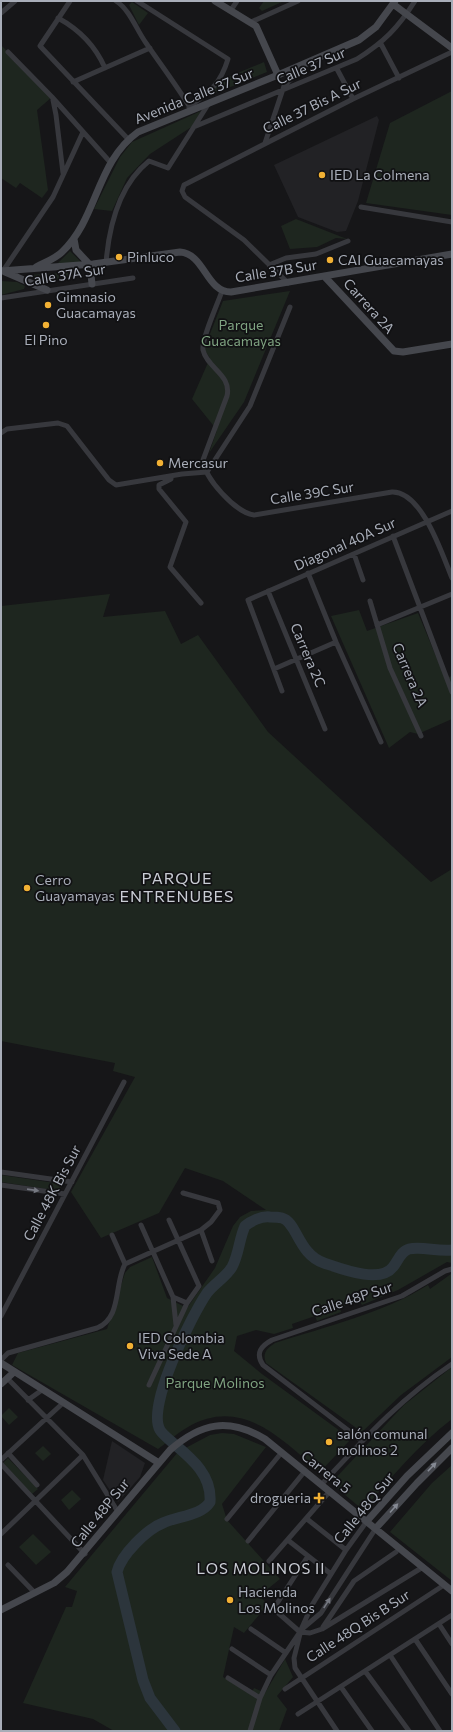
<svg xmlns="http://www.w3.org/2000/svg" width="453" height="1732" font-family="Commissioner,sans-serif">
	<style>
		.built { fill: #222225 }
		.green { fill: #1e261f }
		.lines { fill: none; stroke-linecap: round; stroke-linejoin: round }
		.river { stroke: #2c353c; stroke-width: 11 }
		.street { stroke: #37383d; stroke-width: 5 }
		.secondary { stroke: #45474d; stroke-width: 7 }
		.oneway { fill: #757881 }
		.oneway2 { fill: #858993 }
		.poi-dot { fill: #f2b134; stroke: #111113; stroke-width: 1.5 }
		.labels { text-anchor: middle; stroke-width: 3.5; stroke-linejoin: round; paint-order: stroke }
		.street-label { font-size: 14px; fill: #a8adb8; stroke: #111113 }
		.poi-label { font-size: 14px; fill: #a8adb8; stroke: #111113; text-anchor: start }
		.park-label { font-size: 14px; fill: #7fa381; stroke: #111113 }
		.neighbourhood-label { font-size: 15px; letter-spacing: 1px; fill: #c9ccd4; stroke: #111113 }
		.quarter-label { font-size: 16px; letter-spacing: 1px; fill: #c9ccd4; stroke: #111113 }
	</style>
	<rect width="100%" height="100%" fill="#161618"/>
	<path class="built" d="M377,116L379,120L358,201L346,231L337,232L298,217L274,165Z
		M112,1441L145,1463L140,1477L118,1502L103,1480Z"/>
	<path class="green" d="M264,1H284L262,11L259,8Z
		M132,2L148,13L139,25L129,5Z
		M2,46L52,97L37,110L48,190L42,198L20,183L16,188L1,178Z
		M264,62L267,72L206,97L221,80Z
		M452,91V215L366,203L390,123Z
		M201,111L193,126L150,154L127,178L112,211L94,209L120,157L132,142Z
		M296,219L347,239L336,238L317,247L290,249L281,226Z
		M70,251L82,263L56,265Z
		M73,272H79L80,275L47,282L29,277V275Z
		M1,281L17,282L25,286L24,289L1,295Z
		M290,291L244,402L209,453L217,430L192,399L210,358L204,349L223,301Z
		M110,594L103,617L165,611L181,644L198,635L268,732L431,882L452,869V1263L447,1262L398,1290L362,1305L359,1300L340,1308L341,1312L317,1321L315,1316L292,1324L293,1328L274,1334L256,1330L237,1336L234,1351L262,1374L351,1439L320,1472C281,1439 242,1396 188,1427C177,1433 168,1442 158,1449L12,1365L18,1353L107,1329L125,1273L130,1267L152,1257L167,1298L187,1308L215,1268L233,1226L240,1217L251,1211L266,1210L223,1181L185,1168L159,1213L101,1238L71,1192L135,1077L113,1071L115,1063L1,1041V606Z
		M359,610L367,631L418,613L445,678L452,676V719L418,734L410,732L389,748L331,616Z
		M1,1175L62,1184L60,1191L1,1182Z
		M451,1274L452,1357L401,1395L362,1432L266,1363C262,1353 267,1348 275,1343C325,1327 383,1313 428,1285L430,1289Z
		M452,1367V1419C418,1445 391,1478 363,1510L331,1483L404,1405Z
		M9,1408L18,1417L9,1425L1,1416Z
		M222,1433L234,1434L266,1447L222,1504L227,1520L280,1579L259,1596L268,1604L244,1633L234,1627L223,1677L251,1694L254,1688L265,1693L285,1659L293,1677L277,1696L287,1709L279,1731H114L93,1719L23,1703L66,1607H72L77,1591L65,1587L178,1452L210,1435Z
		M43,1446L51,1454L43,1461L35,1453Z
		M8,1458L38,1489L32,1494L3,1463Z
		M452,1465V1581L390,1532L432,1483Z
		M72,1490L81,1499L69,1510L61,1500Z
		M33,1534L51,1552L36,1565L19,1547Z"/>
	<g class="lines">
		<path class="river" d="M175,1731L150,1698L143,1680L117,1572C121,1555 147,1529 163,1523C177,1516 201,1516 210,1502C212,1475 192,1459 173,1443C169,1439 163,1435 160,1430C146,1406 192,1315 207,1293C215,1283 226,1277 232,1267C239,1254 239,1239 245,1226C251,1221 261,1216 270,1217C273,1217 278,1217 282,1218C297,1222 298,1254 324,1263C342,1269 380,1284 393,1267C398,1261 401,1251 409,1249C422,1246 438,1252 452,1250"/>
		<path class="street" d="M70,1L40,46L128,139
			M116,1C130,10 136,29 146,43C161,65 177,86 191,109
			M137,1L228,59C220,85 210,91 189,107
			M231,10L237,1
			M1,13L15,1
			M58,18C80,30 95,45 105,68
			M251,22L298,1
			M381,44L399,78
			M8,52L52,97L110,162
			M337,69L353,99
			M73,82L150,48
			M53,100L56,115L63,173
			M196,126L357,59C384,42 398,28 415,1
			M265,143L284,86L307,64
			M361,207L452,222
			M106,263C109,226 119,185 149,161L168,168L209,103
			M269,265L286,258L316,254L348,241
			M3,271L53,197L83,132
			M288,283L244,240L185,197L182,191L184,185L353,99L452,52
			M222,291C218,303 201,340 203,350C207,368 232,375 227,396L203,460C204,478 236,513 254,515L392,492C422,491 442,554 452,578
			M1,298L133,278
			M1,433L7,429L58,423L67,426L109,480L116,485L182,474L207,472
			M207,472L250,406L290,307
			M171,476V479L159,485V489L186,522L170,567L201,603
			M393,536L452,692
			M354,554L363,580
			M308,573L336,642L381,742
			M268,591L325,729
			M370,601L390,668L421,736
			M377,625L452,594
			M274,669L336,642
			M282,691L248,600L452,511
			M1,1172L72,1182
			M1,1185L65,1194
			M141,1225L173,1297L187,1303
			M201,1230L212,1261
			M112,1235L125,1264
			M173,1297L176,1325
			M1,1316L124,1082
			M1,1360L8,1353L97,1328C122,1318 114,1284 125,1264L201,1230L211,1222L220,1210L218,1203L183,1193
			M7,1378L83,1455L118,1512
			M149,1385L187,1303L199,1286L169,1220
			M28,1400L42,1390
			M362,1441L263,1365C255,1353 261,1346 272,1340L402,1296L445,1271L452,1269
			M8,1453L37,1485
			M1,1460L63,1403
			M1,1464L85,1554
			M321,1485C364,1439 400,1399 452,1364
			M227,1519L282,1452
			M307,1519L346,1550
			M1,1534L83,1455
			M248,1541L305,1471
			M289,1541L331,1574
			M269,1561L330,1491
			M8,1565L35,1593
			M439,1624L452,1644
			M323,1627L354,1581L396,1552
			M251,1629L286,1653
			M302,1629L321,1613L376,1528
			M300,1632L310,1633L322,1629L423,1567
			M300,1632L276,1611L274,1608L308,1556
			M300,1634L294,1658L295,1668L337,1731
			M415,1639L452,1694
			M232,1649L271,1675
			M390,1655L440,1731
			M365,1671L409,1731
			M228,1678L260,1698
			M341,1687L372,1731
			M285,1689L444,1585
			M298,1714L452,1615
			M250,1731L260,1698L271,1675L300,1632L312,1605L346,1550L367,1521"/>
		<path class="secondary" d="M215,1L256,26L278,75
			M393,4L452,48
			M74,239L76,250L90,265L92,284
			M36,267C45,262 55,259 62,252C98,218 96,162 138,132L278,75L359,40L376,27L395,1
			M1,271L93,264L180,252C205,254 206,292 231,292L452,254
			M5,272L47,290
			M325,277L394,351L403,352L452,344
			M1,1363L159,1463
			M1,1384L14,1372
			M367,1521L407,1476L452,1433
			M376,1528L417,1483L452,1448
			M1,1610L54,1583L67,1572L170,1450C201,1423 228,1417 265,1439L452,1591"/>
	</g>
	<defs><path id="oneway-solid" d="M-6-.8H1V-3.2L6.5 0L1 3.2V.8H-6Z"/></defs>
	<g class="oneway">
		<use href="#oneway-solid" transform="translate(33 1190) rotate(8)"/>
		<use href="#oneway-solid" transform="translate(327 1603) rotate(-57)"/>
	</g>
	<g class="oneway2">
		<use href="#oneway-solid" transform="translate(432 1467) rotate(-46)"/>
		<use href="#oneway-solid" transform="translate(394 1508) rotate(-48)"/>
	</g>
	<g class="poi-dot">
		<circle cx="322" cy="175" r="4"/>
		<circle cx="119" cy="257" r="4"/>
		<circle cx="330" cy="260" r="4"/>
		<circle cx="48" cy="305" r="4"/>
		<circle cx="46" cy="325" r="4"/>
		<circle cx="160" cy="463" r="4"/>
		<circle cx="27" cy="888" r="4"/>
		<circle cx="130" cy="1346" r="4"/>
		<circle cx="329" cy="1442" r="4"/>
		<path d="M317 1492h4v4h4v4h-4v4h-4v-4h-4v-4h4z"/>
		<circle cx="230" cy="1600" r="4"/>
	</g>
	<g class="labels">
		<g class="street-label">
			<text transform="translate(311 66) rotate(-23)" y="5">Calle 37 Sur</text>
			<text transform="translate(194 96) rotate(-22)" y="5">Avenida Calle 37 Sur</text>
			<text transform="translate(312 106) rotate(-26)" y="5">Calle 37 Bis A Sur</text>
			<text transform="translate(276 271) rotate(-9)" y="5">Calle 37B Sur</text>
			<text transform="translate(65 275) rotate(-9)" y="5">Calle 37A Sur</text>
			<text transform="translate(369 306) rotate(48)" y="5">Carrera 2A</text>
			<text transform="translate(312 493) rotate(-9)" y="5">Calle 39C Sur</text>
			<text transform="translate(345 544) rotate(-24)" y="5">Diagonal 40A Sur</text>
			<text transform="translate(308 655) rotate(67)" y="5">Carrera 2C</text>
			<text transform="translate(410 675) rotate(67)" y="5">Carrera 2A</text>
			<text transform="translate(52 1193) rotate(-62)" y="5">Calle 48K Bis Sur</text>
			<text transform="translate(352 1299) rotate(-18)" y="5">Calle 48P Sur</text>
			<text transform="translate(326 1472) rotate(39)" y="5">Carrera 5</text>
			<text transform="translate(364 1508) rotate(-51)" y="5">Calle 48Q Sur</text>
			<text transform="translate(100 1513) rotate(-51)" y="5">Calle 48P Sur</text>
			<text transform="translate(358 1626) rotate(-33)" y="5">Calle 48Q Bis B Sur</text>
		</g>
		<g class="poi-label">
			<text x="330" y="180">IED La Colmena</text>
			<text x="127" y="262">Pinluco</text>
			<text x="338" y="265">CAI Guacamayas</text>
			<text x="56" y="302">Gimnasio<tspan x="56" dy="16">Guacamayas</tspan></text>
			<text x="46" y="345" text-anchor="middle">El Pino</text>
			<text x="168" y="468">Mercasur</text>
			<text x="35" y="885">Cerro<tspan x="35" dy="16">Guayamayas</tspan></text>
			<text x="138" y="1343">IED Colombia<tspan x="138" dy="16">Viva Sede A</tspan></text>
			<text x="337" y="1439">salón comunal<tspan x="337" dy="16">molinos 2</tspan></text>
			<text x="311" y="1503" text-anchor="end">drogueria</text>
			<text x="238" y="1597">Hacienda<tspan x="238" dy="16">Los Molinos</tspan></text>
		</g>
		<g class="park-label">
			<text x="241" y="330">Parque<tspan x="241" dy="16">Guacamayas</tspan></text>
			<text x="215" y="1388">Parque Molinos</text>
		</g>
		<g class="neighbourhood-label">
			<text x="261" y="1574">LOS MOLINOS II</text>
		</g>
		<g class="quarter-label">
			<text x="177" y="884">PARQUE<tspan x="177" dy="18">ENTRENUBES</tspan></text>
		</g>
	</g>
	<rect width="453" height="1732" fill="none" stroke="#a8adb8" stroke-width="4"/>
</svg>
